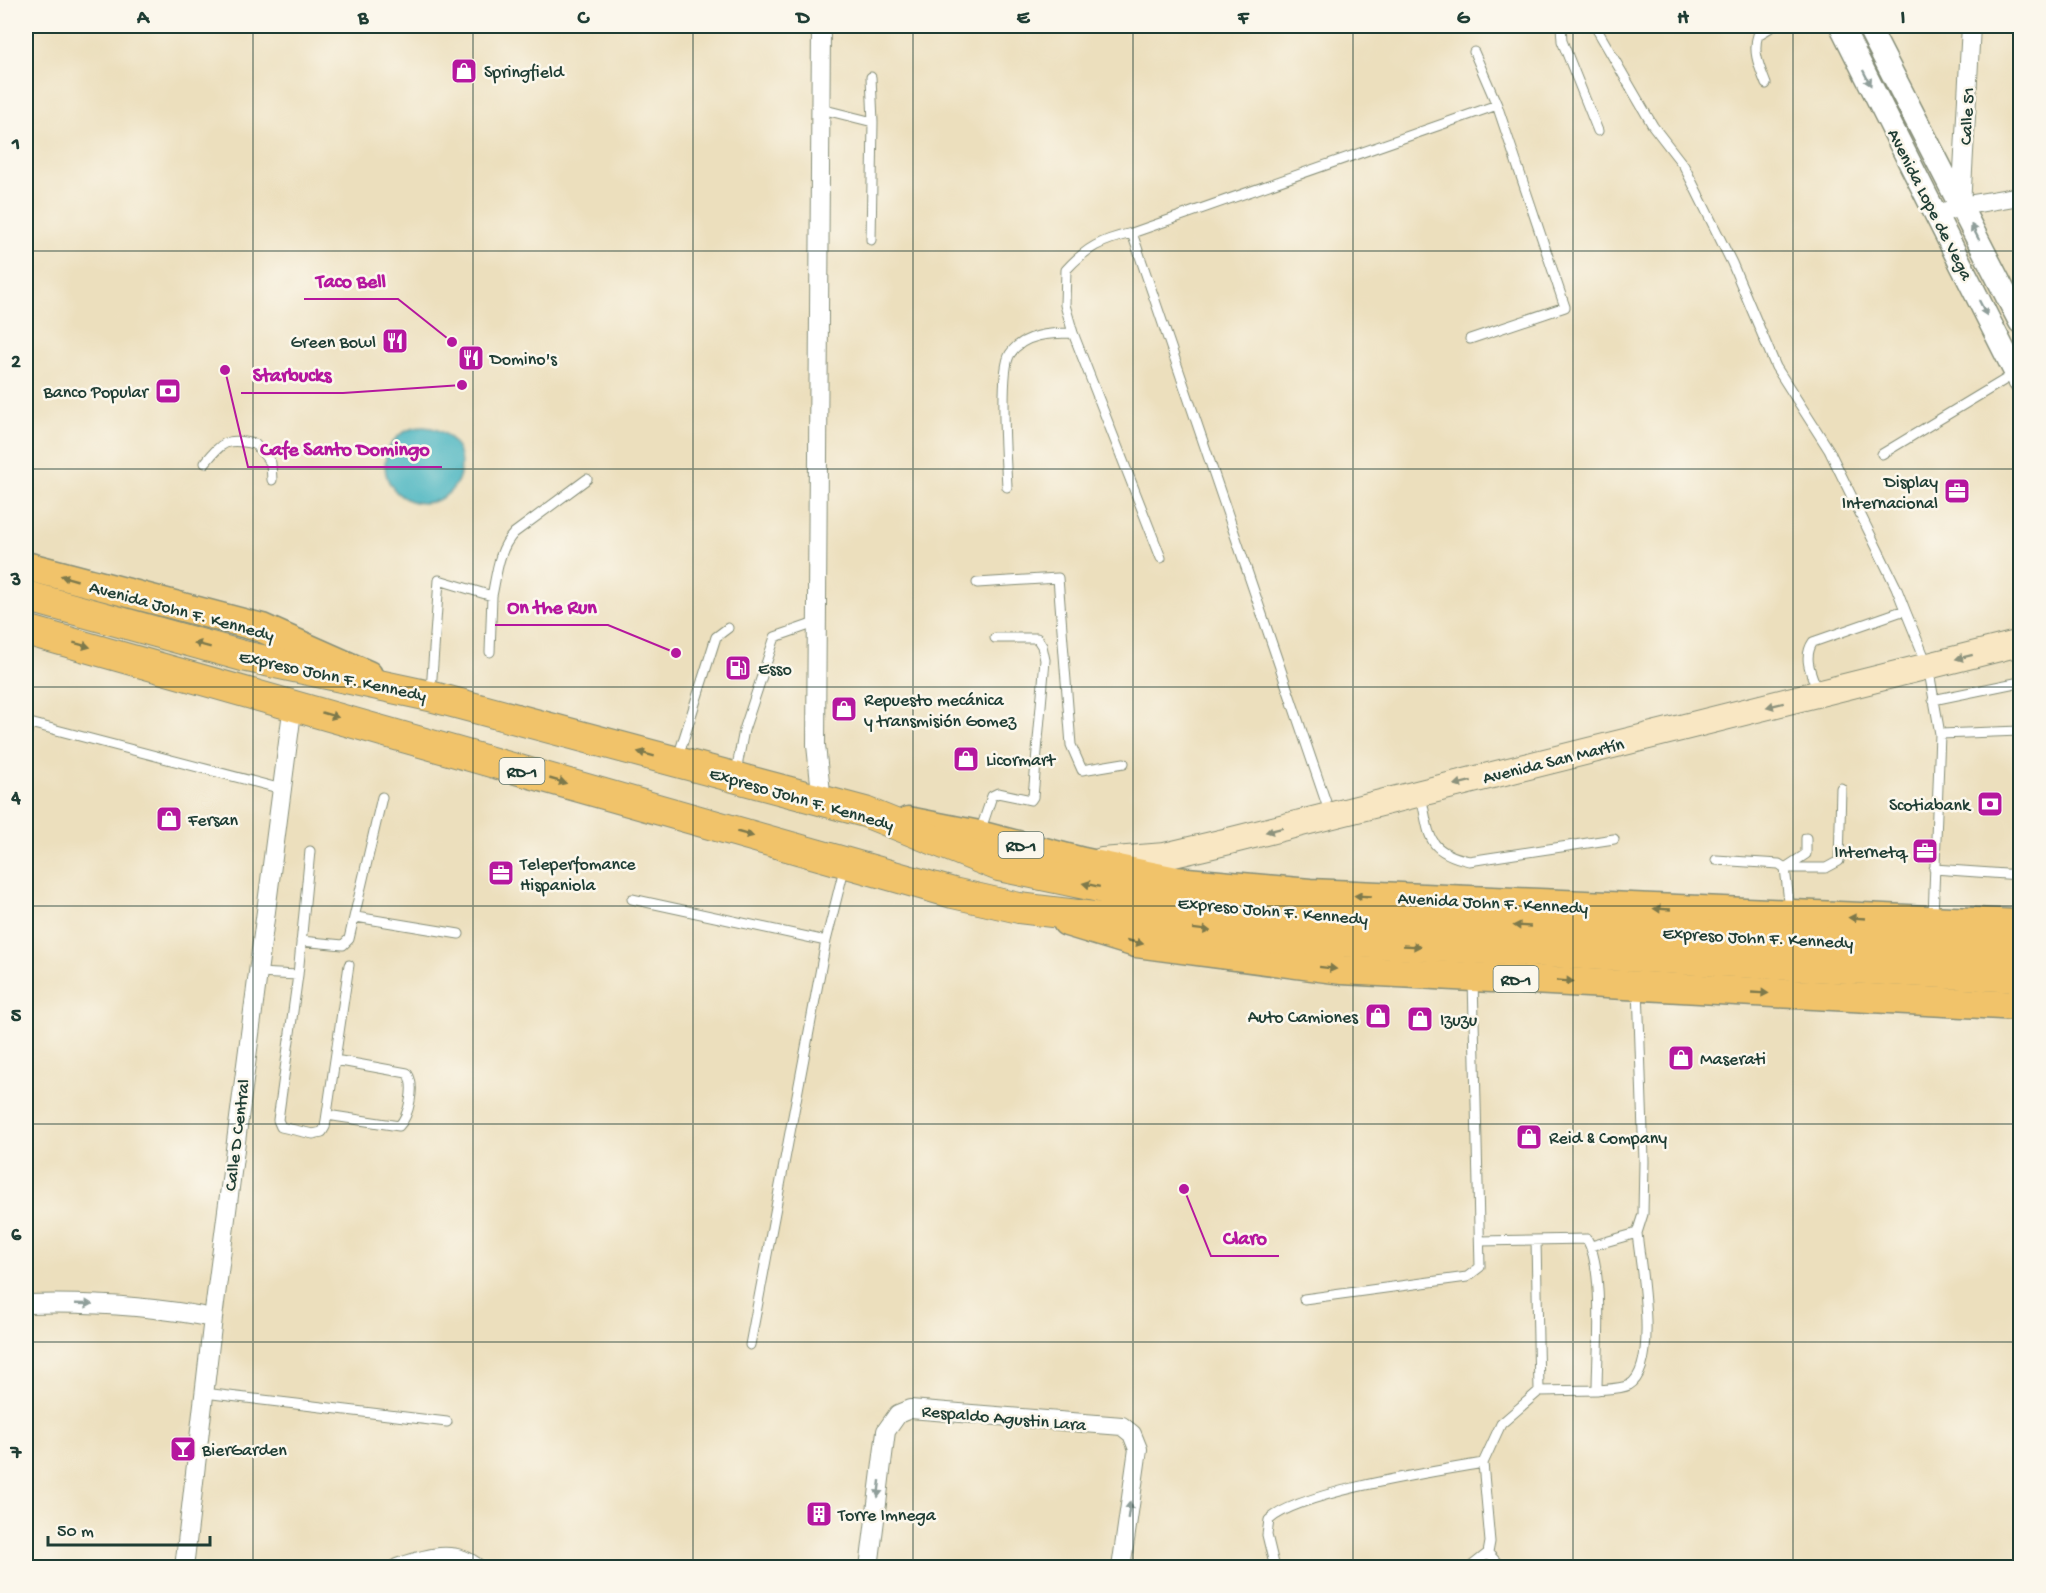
<svg xmlns="http://www.w3.org/2000/svg" width="2046" height="1593" font-family="'Gochi Hand',sans-serif">
	<style>
		.water { fill: #45b3bf; stroke: #32787a; stroke-width: 1.5 }
		.lines { fill: none; stroke-linecap: round; stroke-linejoin: round }
		.service-casing { stroke: #868e78; stroke-width: 11 }
		.minor-casing { stroke: #868e78; stroke-width: 20 }
		.tertiary-casing { stroke: #868e78; stroke-width: 25 }
		.secondary-casing { stroke: #868e78; stroke-width: 28 }
		.primary-casing { stroke: #868e78; stroke-width: 31 }
		.trunk-casing { stroke: #868e78; stroke-width: 32 }
		.service { stroke: #fff; stroke-width: 9 }
		.minor { stroke: #fff; stroke-width: 18 }
		.tertiary { stroke: #fff; stroke-width: 22 }
		.secondary { stroke: #f9e7c3; stroke-width: 26 }
		.primary { stroke: #f1c36a; stroke-width: 28 }
		.trunk { stroke: #f1c36a; stroke-width: 30 }
		.oneway { fill: #8f9e9a }
		.oneway2 { fill: #7d794c }
		.oneway3 { fill: #8c927c }
		.grid { fill: none; stroke: #1f3d34; stroke-width: 1.5; stroke-opacity: 0.55 }
		.labels { text-anchor: middle; stroke-width: 5; stroke-linejoin: round; paint-order: stroke }
		.shield { fill: #fbf7ec; stroke: #61756b; stroke-width: 1.5 }
		.shield-label { font-size: 16px; font-weight: bold; fill: #1f3d34 }
		.poi-label { font-size: 18px; fill: #1f3d34; stroke: #fbf7ec; text-anchor: start }
		.street-label { font-size: 18px; fill: #1f3d34; stroke: #fbf7ec }
		.leader { fill: none; stroke: #b5179e; stroke-width: 2 }
		.callout-dot { fill: #b5179e; stroke: #fbf7ec; stroke-width: 2 }
		.callout-label { font-size: 20px; text-anchor: middle; font-weight: bold; fill: #b5179e; stroke: #fbf7ec; stroke-width: 5; stroke-linejoin: round; paint-order: stroke }
		.neatline { fill: none; stroke: #1f3d34; stroke-width: 2 }
		.grid-label { font-size: 20px; text-anchor: middle; font-weight: bold; fill: #1f3d34 }
	</style>
	<rect width="100%" height="100%" fill="#fbf7ec"/>
	<filter id="ink" filterUnits="userSpaceOnUse"><feTurbulence type="fractalNoise" baseFrequency=".0167" numOctaves="2"/><feDisplacementMap in="SourceGraphic" scale="12" xChannelSelector="R" yChannelSelector="G"/><feConvolveMatrix kernelMatrix="1 2 1 2 8 2 1 2 1" color-interpolation-filters="sRGB"/></filter>
	<filter id="wash" filterUnits="userSpaceOnUse"><feTurbulence type="fractalNoise" baseFrequency=".008" numOctaves="4" result="noise"/><feDisplacementMap in="SourceGraphic" scale="24" xChannelSelector="R" yChannelSelector="G"/><feGaussianBlur stdDeviation="1.35" result="paint"/><feColorMatrix in="noise" values="0 0 0 0 0 0 0 0 0 0 0 0 0 0 0 0 0 1.4 0 .05"/><feComposite in="paint" operator="in"/></filter>
	<g filter="url(#wash)">
		<rect width="100%" height="100%" fill="#ecdfbd"/>
		<path class="water" d="M385 465a38 38 0 1 1 76 0a38 38 0 1 1-76 0Z"/>
	</g>
	<g filter="url(#ink)">
		<g class="lines">
			<g class="service-casing">
				<path id="service" d="M1561,26L1562,41L1598,131
					M1595,26L1653,126L1684,166L1732,263L1776,367L1829,450L1896,587L1905,610
					M1474,52L1497,105
					M871,77L873,122
					M1766,84C1760,68 1752,52 1758,35L1773,26
					M821,109L873,122L871,240
					M1073,333L1161,558
					M1882,454L2016,373
					M205,463C223,441 226,438 255,444L271,463L272,480
					M1007,487C1006,463 999,371 1010,354C1023,334 1051,333 1073,333L1065,305L1066,270C1087,247 1102,240 1132,233
					M977,583L1058,578L1071,745L1082,770L1124,763
					M490,652L492,596
					M431,691L439,580L492,596C497,573 498,550 514,533L587,479
					M1818,692C1812,675 1802,658 1813,642L1905,610L1928,666L1940,734L1933,917
					M1933,700L2020,682
					M26,722L282,789
					M1940,734L2020,731
					M26,737L29,722
					M678,757L716,637L728,628
					M736,772L744,730L775,637L818,622
					M1421,796C1430,835 1425,851 1469,861L1614,839
					M1330,814L1132,233L1497,105L1565,307L1470,339
					M980,832L992,796L998,793L1031,800L1033,797L1045,660L1042,646L1037,638H995
					M310,851L298,975L278,1120L281,1127L313,1134L322,1132L325,1127L349,965
					M1716,860L1779,864L1785,868L1790,910
					M1785,868H1826L1839,861L1841,788
					M1785,868L1806,854V838
					M1934,869L2020,875
					M632,899L826,941
					M356,917L459,934
					M301,941L343,945L349,939L382,797
					M258,973L298,975
					M327,1115L399,1126C409,1116 416,1085 407,1073L335,1060
					M1536,1240L1539,1391
					M1591,1246L1637,1233L1643,1214L1644,1161L1638,988
					M1304,1299L1467,1277L1480,1267L1473,979
					M750,1345L826,941L845,865
					M1597,1390C1606,1389 1621,1389 1629,1385C1660,1367 1640,1264 1637,1233
					M204,1393L447,1422
					M1488,1553L1502,1568
					M1275,1568L1267,1535L1269,1520C1299,1492 1437,1471 1483,1463
					M1469,1568L1488,1553L1490,1542L1483,1463L1501,1424L1539,1391L1597,1390C1597,1351 1605,1271 1587,1239L1481,1241"/>
			</g>
			<g class="minor-casing">
				<path id="minor" d="M821,26L816,745L822,802
					M1961,206L1971,26
					M1936,215L1961,206L2020,196
					M26,1304C88,1302 151,1306 213,1318
					M184,1568L213,1318L293,704
					M397,1568C424,1559 453,1548 477,1568
					M869,1568L886,1431L898,1414L910,1409L1122,1426L1132,1434L1138,1449L1121,1568"/>
			</g>
			<g class="tertiary-casing">
				<path id="tertiary" d="M1841,26L2020,382
					M1868,26L2020,322"/>
			</g>
			<g class="secondary-casing">
				<path id="secondary" d="M1102,861L1165,856L1229,841L2020,643"/>
			</g>
			<g class="primary-casing">
				<path id="primary" d="M26,566L262,628L368,675
					M908,821L979,835L1083,862L1176,881L1310,893L2020,924
					M1067,922L1136,943L1342,970L2020,1006"/>
			</g>
			<g class="trunk-casing">
				<path id="trunk" d="M26,596L243,656L430,696L865,812L999,866L1181,904L1357,918L2020,951
					M26,630L953,893L1019,908L1260,937L2020,977"/>
			</g>
			<use href="#service" class="service"/>
			<use href="#minor" class="minor"/>
			<use href="#tertiary" class="tertiary"/>
			<use href="#secondary" class="secondary"/>
			<use href="#primary" class="primary"/>
			<use href="#trunk" class="trunk"/>
		</g>
		<defs><path id="oneway-solid" d="M-6-.8H1V-3.2L6.5 0L1 3.2V.8H-6Z" transform="scale(1.5)"/></defs>
		<g class="oneway">
			<use href="#oneway-solid" transform="translate(1867 78) rotate(63)"/>
			<use href="#oneway-solid" transform="translate(1975 232) rotate(-117)"/>
			<use href="#oneway-solid" transform="translate(1983 308) rotate(63)"/>
			<use href="#oneway-solid" transform="translate(84 1304) rotate(2)"/>
			<use href="#oneway-solid" transform="translate(879 1489) rotate(97)"/>
			<use href="#oneway-solid" transform="translate(1129 1510) rotate(-82)"/>
		</g>
		<g class="oneway2">
			<use href="#oneway-solid" transform="translate(69 578) rotate(-164)"/>
			<use href="#oneway-solid" transform="translate(82 645) rotate(15)"/>
			<use href="#oneway-solid" transform="translate(202 645) rotate(-165)"/>
			<use href="#oneway-solid" transform="translate(330 715) rotate(17)"/>
			<use href="#oneway-solid" transform="translate(646 754) rotate(-165)"/>
			<use href="#oneway-solid" transform="translate(558 781) rotate(16)"/>
			<use href="#oneway-solid" transform="translate(745 834) rotate(16)"/>
			<use href="#oneway-solid" transform="translate(1091 885) rotate(-168)"/>
			<use href="#oneway-solid" transform="translate(1363 896) rotate(-177)"/>
			<use href="#oneway-solid" transform="translate(1662 909) rotate(-177)"/>
			<use href="#oneway-solid" transform="translate(1857 918) rotate(-177)"/>
			<use href="#oneway-solid" transform="translate(1522 926) rotate(-177)"/>
			<use href="#oneway-solid" transform="translate(1202 930) rotate(7)"/>
			<use href="#oneway-solid" transform="translate(1135 942) rotate(13)"/>
			<use href="#oneway-solid" transform="translate(1412 946) rotate(3)"/>
			<use href="#oneway-solid" transform="translate(1328 968) rotate(7)"/>
			<use href="#oneway-solid" transform="translate(1565 981) rotate(3)"/>
			<use href="#oneway-solid" transform="translate(1760 993) rotate(3)"/>
		</g>
		<g class="oneway3">
			<use href="#oneway-solid" transform="translate(1964 657) rotate(166)"/>
			<use href="#oneway-solid" transform="translate(1775 705) rotate(166)"/>
			<use href="#oneway-solid" transform="translate(1463 783) rotate(166)"/>
			<use href="#oneway-solid" transform="translate(1274 830) rotate(166)"/>
		</g>
	</g>
	<path class="grid" d="M253,26V1568M473,26V1568M693,26V1568M913,26V1568M1133,26V1568M1353,26V1568M1573,26V1568M1793,26V1568M26,251H2020M26,469H2020M26,687H2020M26,906H2020M26,1124H2020M26,1342H2020"/>
	<defs>
		<g id="shop-square" transform="scale(1.35)"><rect x="-9" y="-9" width="18" height="18" rx="4" fill="#b5179e" stroke="#fbf7ec"/><path d="M-5-2.5h2.3a2.7 3.5 0 0 1 5.4 0H5L5.5 6h-11ZM-1.5-2.5h3a1.5 2.3 0 0 0-3 0Z" fill="#fff"/></g>
		<g id="restaurant-square" transform="scale(1.35)"><rect x="-9" y="-9" width="18" height="18" rx="4" fill="#b5179e" stroke="#fbf7ec"/><path d="M-5-6h1v4h1v-4h1v4h1v-4h1v5L-1.5 .5V6h-2V.5L-5-1ZM5-6V6H3V1.5H1.5Q1.5-4 5-6Z" fill="#fff"/></g>
		<g id="bank-square" transform="scale(1.35)"><rect x="-9" y="-9" width="18" height="18" rx="4" fill="#b5179e" stroke="#fbf7ec"/><path d="M-6-4H6V4H-6ZM0-2.3a2.3 2.3 0 1 0 0 4.6a2.3 2.3 0 1 0 0-4.6Z" fill="#fff"/></g>
		<g id="office-square" transform="scale(1.35)"><rect x="-9" y="-9" width="18" height="18" rx="4" fill="#b5179e" stroke="#fbf7ec"/><path d="M-6-3h4V-5.5h4V-3h4V5H-6ZM-1-4.5V-3h2v-1.5ZM-6 0V1H6V0Z" fill="#fff"/></g>
		<g id="fuel-square" transform="scale(1.35)"><rect x="-9" y="-9" width="18" height="18" rx="4" fill="#b5179e" stroke="#fbf7ec"/><path d="M-5.5-6h7V0h2V4h1.3V-2.5L3-4.5l.8-.8L6-3V5H2.5V1h-1V6h-7ZM-4.2-4.7v3.2H.2V-4.7Z" fill="#fff"/></g>
		<g id="bar-square" transform="scale(1.35)"><rect x="-9" y="-9" width="18" height="18" rx="4" fill="#b5179e" stroke="#fbf7ec"/><path d="M-6-5H6L.8 .8V4.5H3.5V6h-7V4.5H-.8V.8Z" fill="#fff"/></g>
		<g id="building-square" transform="scale(1.35)"><rect x="-9" y="-9" width="18" height="18" rx="4" fill="#b5179e" stroke="#fbf7ec"/><path d="M-4-6H4V6H1V3H-1V6H-4ZM-2.5-4.3h1.7v1.8h-1.7ZM.8-4.3h1.7v1.8H.8ZM-2.5-1h1.7V.8h-1.7ZM.8-1h1.7V.8H.8Z" fill="#fff"/></g>
	</defs>
	<g fill-rule="evenodd">
		<use href="#shop-square" x="464" y="71"/>
		<use href="#restaurant-square" x="395" y="341"/>
		<use href="#restaurant-square" x="471" y="358"/>
		<use href="#bank-square" x="168" y="391"/>
		<use href="#office-square" x="1957" y="491"/>
		<use href="#fuel-square" x="738" y="668"/>
		<use href="#shop-square" x="844" y="709"/>
		<use href="#shop-square" x="966" y="759"/>
		<use href="#bank-square" x="1990" y="804"/>
		<use href="#shop-square" x="169" y="819"/>
		<use href="#office-square" x="1925" y="851"/>
		<use href="#office-square" x="501" y="873"/>
		<use href="#shop-square" x="1378" y="1016"/>
		<use href="#shop-square" x="1420" y="1019"/>
		<use href="#shop-square" x="1681" y="1058"/>
		<use href="#shop-square" x="1529" y="1137"/>
		<use href="#bar-square" x="183" y="1449"/>
		<use href="#building-square" x="819" y="1514"/>
	</g>
	<g class="labels">
		<g class="shield">
			<rect x="499.5" y="758" width="45" height="26" rx="4.5"/>
			<rect x="998.5" y="832" width="45" height="26" rx="4.5"/>
			<rect x="1493.5" y="966" width="45" height="26" rx="4.5"/>
		</g>
		<g class="shield-label">
			<text x="522" y="777">RD-1</text>
			<text x="1021" y="851">RD-1</text>
			<text x="1516" y="985">RD-1</text>
		</g>
		<g class="poi-label">
			<text x="484" y="77">Springfield</text>
			<text x="376" y="347" text-anchor="end">Green Bowl</text>
			<text x="490" y="364">Domino's</text>
			<text x="148" y="397" text-anchor="end">Banco Popular</text>
			<text x="1938" y="487" text-anchor="end">Display<tspan x="1938" dy="21">Internacional</tspan></text>
			<text x="758" y="674">Esso</text>
			<text x="864" y="705">Repuesto mecánica<tspan x="864" dy="21">y transmisión Gomez</tspan></text>
			<text x="986" y="765">Licormart</text>
			<text x="1970" y="810" text-anchor="end">Scotiabank</text>
			<text x="188" y="825">Fersan</text>
			<text x="1906" y="857" text-anchor="end">Internetq</text>
			<text x="520" y="869">Teleperfomance<tspan x="520" dy="21">Hispaniola</tspan></text>
			<text x="1358" y="1022" text-anchor="end">Auto Camiones</text>
			<text x="1440" y="1025">Izuzu</text>
			<text x="1700" y="1064">Maserati</text>
			<text x="1549" y="1143">Reid &amp; Company</text>
			<text x="202" y="1455">BierGarden</text>
			<text x="838" y="1520">Torre Imnega</text>
		</g>
		<g class="street-label">
			<text transform="translate(1966 116) rotate(-87)" y="6">Calle 51</text>
			<text transform="translate(1931 204) rotate(63)" y="6">Avenida Lope de Vega</text>
			<text transform="translate(182 610) rotate(15)" y="6">Avenida John F. Kennedy</text>
			<text transform="translate(333 675) rotate(12)" y="6">Expreso John F. Kennedy</text>
			<text transform="translate(1553 760) rotate(-14)" y="6">Avenida San Martín</text>
			<text transform="translate(802 798) rotate(16)" y="6">Expreso John F. Kennedy</text>
			<text transform="translate(1493 902) rotate(3)" y="6">Avenida John F. Kennedy</text>
			<text transform="translate(1273 910) rotate(5)" y="6">Expreso John F. Kennedy</text>
			<text transform="translate(1758 937) rotate(3)" y="6">Expreso John F. Kennedy</text>
			<text transform="translate(236 1135) rotate(-83)" y="6">Calle D Central</text>
			<text transform="translate(1004 1417) rotate(5)" y="6">Respaldo Agustin Lara</text>
		</g>
	</g>
	<path class="leader" d="M452 342L398 299H304M462 385L343 393H241M225 370L248 467H442M676 653L608 625H495M1184 1189L1211 1256H1279"/>
	<g class="callout-dot">
		<circle cx="452" cy="342" r="6"/>
		<circle cx="462" cy="385" r="6"/>
		<circle cx="225" cy="370" r="6"/>
		<circle cx="676" cy="653" r="6"/>
		<circle cx="1184" cy="1189" r="6"/>
	</g>
	<g class="callout-label">
		<text x="351" y="287">Taco Bell</text>
		<text x="292" y="381">Starbucks</text>
		<text x="345" y="455">Cafe Santo Domingo</text>
		<text x="552" y="613">On the Run</text>
		<text x="1245" y="1244">Claro</text>
	</g>
	<rect width="2046" height="1593" fill="none" stroke="#fbf7ec" stroke-width="66"/>
	<path d="M48 1536v9h162v-9" fill="none" stroke="#1f3d34" stroke-width="3"/>
	<text x="57" y="1536" font-size="18" fill="#1f3d34" stroke="#fbf7ec" stroke-width="4.5" paint-order="stroke">50 m</text>
	<rect x="33" y="33" width="1980" height="1527" class="neatline"/>
	<g class="grid-label">
		<text x="143" y="23">A</text>
		<text x="363" y="23">B</text>
		<text x="583" y="23">C</text>
		<text x="803" y="23">D</text>
		<text x="1023" y="23">E</text>
		<text x="1243" y="23">F</text>
		<text x="1463" y="23">G</text>
		<text x="1683" y="23">H</text>
		<text x="1903" y="23">I</text>
		<text x="16" y="149">1</text>
		<text x="16" y="367">2</text>
		<text x="16" y="585">3</text>
		<text x="16" y="803">4</text>
		<text x="16" y="1021">5</text>
		<text x="16" y="1240">6</text>
		<text x="16" y="1458">7</text>
	</g>
</svg>
